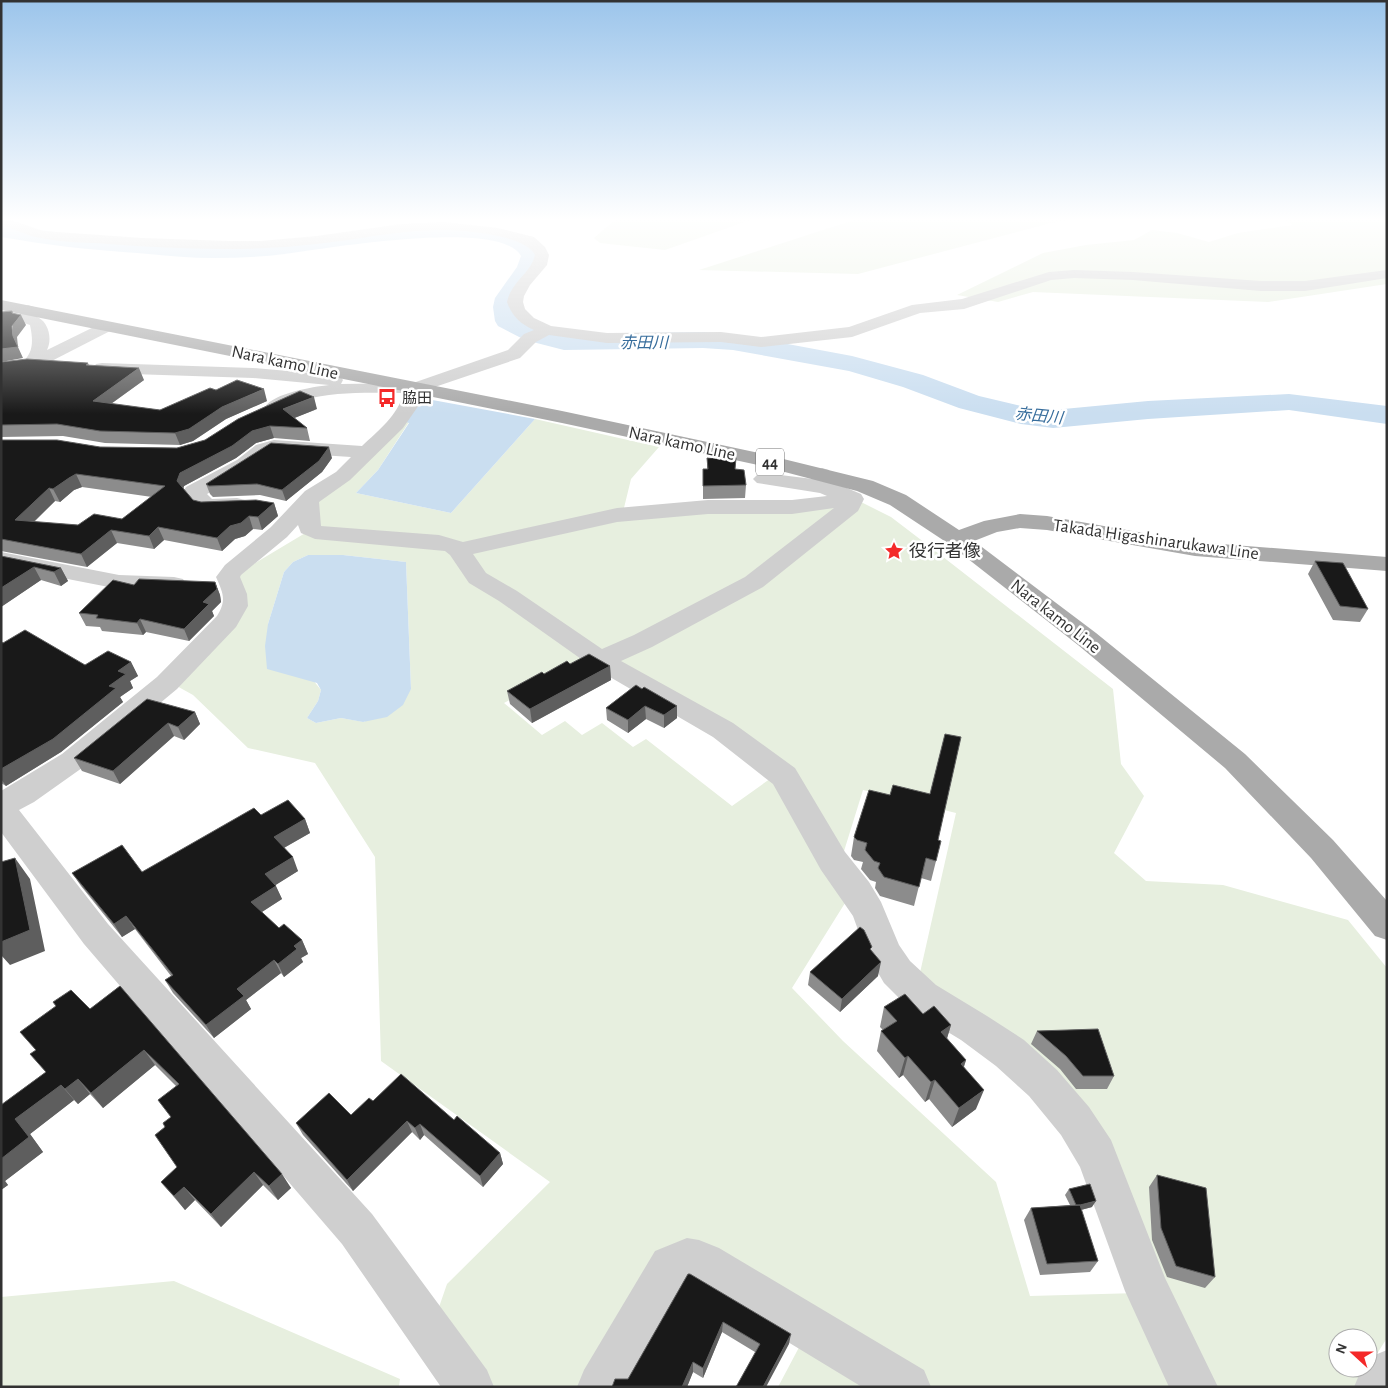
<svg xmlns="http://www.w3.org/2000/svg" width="1388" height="1388" font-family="'Alegreya Sans','Noto Sans JP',sans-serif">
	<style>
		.green { fill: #e7efdf; fill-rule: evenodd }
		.water { fill: #cadef0 }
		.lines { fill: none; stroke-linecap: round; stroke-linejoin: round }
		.river { fill: #cadef0; fill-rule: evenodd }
		.minor { fill: #cfcfcf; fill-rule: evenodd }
		.major { fill: #aaa; fill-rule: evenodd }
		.wall { fill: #8c8c8c; fill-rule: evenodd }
		.shaded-wall { fill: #5e5e5e }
		.building { fill: #191919; stroke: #5e5e5e; fill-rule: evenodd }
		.labels { text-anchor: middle; stroke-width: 5; stroke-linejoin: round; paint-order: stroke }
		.far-poi-label { font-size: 15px; fill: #323232; stroke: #fff; text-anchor: start }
		.far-water-label { font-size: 16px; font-style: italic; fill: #376d9c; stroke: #fff }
		.shield { fill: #fff; stroke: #707070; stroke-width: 1 }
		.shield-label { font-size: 16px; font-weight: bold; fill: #323232 }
		.street-label { font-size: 18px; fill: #323232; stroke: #fff }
		.poi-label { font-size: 18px; fill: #323232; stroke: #fff; text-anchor: start }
	</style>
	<rect width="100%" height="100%" fill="#fff"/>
	<path class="green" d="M616,219H753L665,250L600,243L594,238Z
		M857,219H1074L1051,223L858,274L699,270Z
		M1283,219H1387V284L1268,302L1033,292L998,302L957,295L1043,253L1086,245L1134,240L1152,230L1177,233L1209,242L1238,233L1293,225Z
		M535,419L659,447L631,479L623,512L460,547L318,530V496L403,421L409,422L378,470L356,493L451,513Z
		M861,502L891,517L929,546L1113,689L1121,764L1144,796L1114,853L1146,881L1223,885L1348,920L1387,968V1338L1356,1387H1200L1101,1154L917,986L956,813L863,790L840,864L798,796L606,660L645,643ZM1338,1338H1368V1368H1338Z
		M835,505L840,508L750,579L601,655L481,576L464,550L623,516Z
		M307,532L444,546L586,657L504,703L542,735L565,721L582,735L602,723L633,747L646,739L732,806L774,776L850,895L792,988L843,1041L996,1182L1030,1296L1138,1293L1182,1387H924L707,1255L589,1387H493L438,1310L447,1284L550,1182L381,1061L375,857L315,763L248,748L193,695L175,685L229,625L238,577L252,565ZM308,555H343L406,562L411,689L364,722L341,718L316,723L307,718L318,701L321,690L268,624L284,572L293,562Z
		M174,1281L400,1379L399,1387H1V1297Z
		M805,1336L889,1387H778Z"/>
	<path class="water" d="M427,399L535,419L451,513L356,493L378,470L409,423L403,421L420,401Z
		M308,555H343L406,562L411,689L403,705L387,717L363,722L341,718L316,723L307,718L318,701L321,690L317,683L267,669L265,646L268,624L284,572L293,562Z"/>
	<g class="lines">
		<path class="river" d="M1,225L85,236L212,246L271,243L398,227L467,226L503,231L522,236L533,242L543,256C538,282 512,288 519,317L542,329L564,334L703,332L733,334L852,356L923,375L979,396L1021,406L1053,410L1148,401L1289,394L1387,406V424L1289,410L1148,419L1053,428L1021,424L959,408L903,387L849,371L733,350L703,348L564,350L525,340L498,326L495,321L493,307L495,298L517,267L521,256C501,218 324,249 285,254C261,257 237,258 213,258C187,258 162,255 137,253C91,250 46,245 1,237Z"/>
		<path class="minor" d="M1,219L11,220L43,231L142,238L229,241H261L317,236L401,224L444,222L498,228L534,237L545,247L549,255L547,265L530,285L524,296L523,302L525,309L534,318L551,326L607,333L721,332L761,337L849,327L912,305L962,299L1049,272L1074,270L1133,272L1261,281H1305L1387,270V278L1305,291H1261L1133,280L1074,278L1051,280L964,309L920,313L852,337L761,347L721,342L607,343L549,335L536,342L520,358L423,391L419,405L403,428L350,480L319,502L321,526L439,535L463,542L617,508L708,500H792L827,496L820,493L757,483L753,479L757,475L764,473L813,479L812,474L815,470L822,468L829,470L835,483L861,494L864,499L858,511L763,587L652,647L621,661L733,723L795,768L845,852L869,882L881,902L899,945L910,961L936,985L987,1016L1024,1040L1057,1070L1089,1107L1111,1140L1165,1278L1218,1387H1169L1125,1291L1080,1167L1061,1135L1029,1096L996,1066L961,1040L910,1009L884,983L866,952L853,916L821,870L773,784L713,737L591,666L499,601L469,583L450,555L445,551L315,539L301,533L298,525L287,537L241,575L240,577L247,594L248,606L236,627L177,689L82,768L34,802L19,810L108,924L372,1214L487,1370L494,1387H441L342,1244L84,944L1,832V791L62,754L157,677L217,616C227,600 223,593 216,577L225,565L271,527L305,491L336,472L351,457L274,452L245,472L207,494L212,499L237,498L245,500L248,505L245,510C235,512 208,515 199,511C193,508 187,498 183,492L186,487L237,460L256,445L274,440L362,446C379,430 397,416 404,393C371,393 335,391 304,400C291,404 281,414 267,411L265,407C274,393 312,387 329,385L253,378L102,373L96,372L93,368L96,364L102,363L253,368L334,375L340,376L343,380L341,384L413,383L508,350L524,334L534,330C520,324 512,316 507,302C511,282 531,273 535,255C526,235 464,230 444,230C401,229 358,240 316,244C247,252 178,249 108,244C86,242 62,243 41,238C27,236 15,229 1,225ZM834,508L745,577L634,635L602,649L517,591L486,573L473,554L617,522L708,514H792Z
			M28,305L34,307L36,310L35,316C48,320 53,338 47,350L102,323H114L116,326L114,329L38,368L7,391L1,392V378C25,361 37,357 30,325L21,322L19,319L22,307Z
			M1,552L119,575L174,577L183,579L186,584L183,589L174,591L119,589L1,566Z
			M687,1238L699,1240L719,1248L924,1370L931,1387H862L691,1283H687L628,1387H577L584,1370L655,1251Z
			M1387,1350V1387H1354L1362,1368H1368L1370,1357Z"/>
		<path class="major" d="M1,300L562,411L759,453L873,481L906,495L959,530L984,521L1020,514L1047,516L1195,542L1387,557V571L1195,556L1047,530L1020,528L997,532L974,541L1096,633L1245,754L1333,840L1387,901V940L1375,936L1311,858L1225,768L1078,645L949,544L890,505L857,491L758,465L562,423L1,310Z"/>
	</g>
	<path class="wall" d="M1,362L88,363L89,365L144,380L111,404L160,410L216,390L267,401L226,419L193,441L180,445L105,443L63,436L1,437Z
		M317,409L294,418L307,428L310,441L274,438L256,443L236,458L184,486L183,489L193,500L201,502L274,503L278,516L262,530L253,529L245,536L235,539L222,551L164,540L154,549L117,543L87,567L1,551V440L100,447L177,448ZM82,487L152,497L122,519L78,525L34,522L55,501L60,502L74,490Z
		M332,458L322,472L286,501L260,495L213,497L210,494L206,484Z
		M707,458H736L735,469L746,485L745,498L703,499V469H707Z
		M1,556L61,568L68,581L61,586L41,580L1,607Z
		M1315,561L1368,609L1360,622L1333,620L1308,574Z
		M215,582L220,595L221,602L212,611L214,616L189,641L146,632L143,635L102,631L100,627L86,626L79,613L134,585Z
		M1,642L85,665L131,662L138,676L130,681L133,688L120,697L123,702L61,752L6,786L1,783Z
		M570,664L610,666L611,680L532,723L510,704L507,691L544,674Z
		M636,685L677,718L664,728L646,719L628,733L607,720L606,708Z
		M195,712L200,724L184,740L174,736L120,784L82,771L74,758Z
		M261,815L305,819L310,833L284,848L298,871L275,885L282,899L262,912L279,928L302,940L308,954L301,958L303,962L284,977L281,973L246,1000L251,1009L214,1038L173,993L165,980L171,976L135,929L122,937L81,886L72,873L142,872Z
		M854,837L938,840L936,861L931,881L921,878L914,906L880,896L875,888L876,882L870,880L861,869L863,862L854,860L851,856Z
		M871,950L878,976L840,1012L808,985L810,972Z
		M120,986L291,1188L278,1200L263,1185L221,1227L195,1200L185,1210L161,1182L177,1167L165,1127L171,1117L176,1086L155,1065L103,1108L90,1094L78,1104L74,1100L30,1134L43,1152L5,1181L8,1185L1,1190V1105L46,1072L36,1050L20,1032L90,1009Z
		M884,1007L923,1014L951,1025L947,1038L966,1060L964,1067L976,1109L952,1127L929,1099L925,1102L903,1075L899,1078L877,1051L881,1031L883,1030L880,1027Z
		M1037,1031L1114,1076L1107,1089H1076L1060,1069L1031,1044Z
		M373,1101L454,1120L500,1153L503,1164L483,1187L424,1135L420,1140L412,1132L353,1191L303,1135L296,1123L351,1115Z
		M1157,1175L1215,1277L1205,1288L1167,1277L1152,1240L1149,1187Z
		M1069,1189L1092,1207L1081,1210L1098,1261L1090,1272L1040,1275L1024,1220L1031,1208L1070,1205L1065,1195Z
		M688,1274L789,1344L755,1352L722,1332L703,1378L693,1372L687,1387H612L628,1379Z"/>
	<path class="shaded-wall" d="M12,311L17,320L21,315L26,325L17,337L18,347L23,358L1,362V349L13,336Z
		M139,368L144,380L98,413L93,401Z
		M264,389L267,401L226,419L193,441L180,445L175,433L222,407Z
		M314,397L317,409L287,421L283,409Z
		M270,426L274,438L256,443L236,458L184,486L182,493L177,481L180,473L252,431Z
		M329,447L332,458L322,472L286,501L282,490Z
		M76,474L82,487L74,490L60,502L53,489L69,478Z
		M49,488L55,501L22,533L15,520Z
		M274,503L278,516L262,530L258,517Z
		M249,516L253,529L245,536L235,539L222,551L217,538L230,526Z
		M158,527L164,540L154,549L149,536Z
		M111,530L117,543L87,567L81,554Z
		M34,567L41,580L1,607V588Z
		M61,568L68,581L61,586L54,572Z
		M215,582L220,595L221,602L212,611L214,616L189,641L184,629L203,602Z
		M140,619L146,632L143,635L137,623Z
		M131,662L138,676L130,681L133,688L120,697L123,702L61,752L6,786L1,779V769L118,671Z
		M610,666L611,680L532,723L530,709Z
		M645,706L646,719L628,733V720Z
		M677,706V718L664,728V715Z
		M195,712L200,724L184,740L178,727Z
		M168,723L174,736L120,784L113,771Z
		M305,819L310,833L280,850L274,837Z
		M293,857L298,871L271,888L265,874Z
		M15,858L30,879L45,951L10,965L1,955V942Z
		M276,886L282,899L257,915L251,902Z
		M126,916L135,929L122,937L114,924Z
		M302,940L308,954L301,958L303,962L284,977L278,964L294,946Z
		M274,960L281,973L246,1000L251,1009L214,1038L206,1025L237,989Z
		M881,962L878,976L840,1012L842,999Z
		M951,1025L945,1045L941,1032Z
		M144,1050L155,1065L103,1108L91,1093Z
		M908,1056L903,1075L899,1078L905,1058Z
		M966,1060L959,1080L961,1064Z
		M78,1079L90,1094L78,1104L65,1089Z
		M935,1080L929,1099L925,1102L931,1082Z
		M61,1085L74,1100L30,1134L43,1152L5,1181L8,1185L1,1190V1159L15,1119Z
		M984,1090L976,1109L952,1127L959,1108Z
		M407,1121L412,1132L353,1191L347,1180Z
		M420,1124L424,1135L420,1140L415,1128Z
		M500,1153L503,1164L483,1187L480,1176Z
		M254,1172L263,1185L221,1227L211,1214Z
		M282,1174L291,1188L278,1200L269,1186Z
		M184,1187L195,1200L185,1210L174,1196Z
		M1096,1201L1092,1207L1073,1212L1077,1206Z
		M723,1322L722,1332L703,1378V1368Z
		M791,1334L789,1344L766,1387H763Z
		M693,1362V1372L687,1387H682Z"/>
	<path class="building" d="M12,311V313L21,315L12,326L13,336L18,347L1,349V312Z
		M27,359L88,363L86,365L139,368L93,401L160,410L210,388L216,390L237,380L264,389L222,407L189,429L175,433L100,431L57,424L1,425V362Z
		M300,391L314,397L283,409L307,428L270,426L252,431L232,446L180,473L177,481L193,500L201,502L256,500L274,503L258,517L249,516L241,523L230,526L217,538L158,527L149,536L111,530L81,554L1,539V440H57L100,447L177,448L205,440L238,419ZM76,474L165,486L122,519L94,514L78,525L15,520L49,488L53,489L69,478Z
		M271,443L329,447L319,461L282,490L257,484L209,486L206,484Z
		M707,458H736L735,469L744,470L746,485L703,486V469H708Z
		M1,556L61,568L54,572L34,567L1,588Z
		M1315,561L1343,563L1368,609L1340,606Z
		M139,579L215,582L217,589L203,602L209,604L184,629L140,619L137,623L96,618L98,615L79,613L113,580L134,585Z
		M25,630L85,665L108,651L131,662L118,671L126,674L109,686L116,688L53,739L1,769V642L3,643Z
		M589,654L610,666L530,709L507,691L542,672L544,674L567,661L570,664Z
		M636,685L642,689L644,687L677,706L664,715L645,706L628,720L606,708Z
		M147,699L195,712L178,727L168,723L113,771L74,758Z
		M945,734L961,737L938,840L941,841L936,861L926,858L919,887L884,877L878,868L880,863L874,861L865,850L867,843L857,840L854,837L869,790L890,795L893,785L930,794Z
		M288,800L305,819L274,837L293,857L265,874L276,886L251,902L279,928L284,924L302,940L294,946L297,949L278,964L274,960L237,989L244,996L206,1025L165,980L173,975L126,916L114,924L72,873L122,845L142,872L254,808L261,815Z
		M15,858L30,930L1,942V862Z
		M860,927L864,930L872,947L870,949L881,962L842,999L810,972Z
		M120,986L282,1174L269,1186L254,1172L211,1214L184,1187L174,1196L161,1182L177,1167L155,1135L165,1127L163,1123L171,1117L158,1100L179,1084L144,1050L91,1093L78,1079L65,1089L61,1085L15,1119L29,1137L1,1159V1105L46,1072L30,1054L36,1050L20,1032L56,1006L53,1002L71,990L90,1009Z
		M905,994L923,1014L934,1006L951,1025L941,1032L966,1060L961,1064L984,1090L959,1108L935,1080L931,1082L908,1056L905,1058L881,1031L897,1021L884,1007Z
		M1098,1029L1114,1076H1083L1066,1056L1037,1031Z
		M401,1074L454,1120L457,1116L500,1153L480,1176L420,1124L415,1128L407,1121L347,1180L296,1123L329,1093L351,1115L369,1098L373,1101Z
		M1157,1175L1206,1188L1215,1277L1176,1266L1161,1228Z
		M1090,1184L1096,1201L1080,1205H1076L1069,1189Z
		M1080,1205L1098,1261L1047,1264L1031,1208Z
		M688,1274H690L791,1334L763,1387H736L760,1344L723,1322L703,1368L693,1362L682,1387H612L615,1379H628Z"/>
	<linearGradient id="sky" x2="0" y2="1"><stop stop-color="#9cc5eb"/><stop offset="0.53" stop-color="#fff"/><stop offset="1" stop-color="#fff" stop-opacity="0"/></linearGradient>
	<rect width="1388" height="414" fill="url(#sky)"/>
	<defs>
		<g id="bus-bare" transform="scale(1.5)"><path d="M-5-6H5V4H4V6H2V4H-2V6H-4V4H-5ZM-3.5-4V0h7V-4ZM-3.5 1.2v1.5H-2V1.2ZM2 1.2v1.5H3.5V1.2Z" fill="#f42929" stroke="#fff" stroke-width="2.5" paint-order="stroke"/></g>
		<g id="sight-bare" transform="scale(1.5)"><path d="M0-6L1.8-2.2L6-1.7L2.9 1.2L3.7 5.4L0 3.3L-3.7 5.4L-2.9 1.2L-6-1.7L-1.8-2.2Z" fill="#f42929" stroke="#fff" stroke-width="2.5" paint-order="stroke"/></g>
	</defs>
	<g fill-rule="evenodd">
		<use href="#bus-bare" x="387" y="398"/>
		<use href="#sight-bare" x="894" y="551"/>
	</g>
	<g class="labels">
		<g class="far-poi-label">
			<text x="402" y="403">脇田</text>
		</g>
		<g class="far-water-label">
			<text x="644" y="348">赤田川</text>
			<text transform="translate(1039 415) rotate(6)" y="6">赤田川</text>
		</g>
		<rect class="shield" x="756" y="448.5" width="28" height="27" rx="4"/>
		<g class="shield-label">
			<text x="770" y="468">44</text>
		</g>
		<g class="street-label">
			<text transform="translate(285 362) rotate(12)" y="6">Nara kamo Line</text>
			<text transform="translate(682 443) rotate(12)" y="6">Nara kamo Line</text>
			<text transform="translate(1156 539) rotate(8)" y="6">Takada Higashinarukawa Line</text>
			<text transform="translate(1056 616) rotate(38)" y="6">Nara kamo Line</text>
		</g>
		<g class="poi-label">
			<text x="909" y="557">役行者像</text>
		</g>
	</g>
	<rect width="1388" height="1388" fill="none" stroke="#323232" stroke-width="5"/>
	<g transform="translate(1353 1353) rotate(291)"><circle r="24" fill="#ffffff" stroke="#adadad"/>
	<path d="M0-4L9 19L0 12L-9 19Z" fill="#f42929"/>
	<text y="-8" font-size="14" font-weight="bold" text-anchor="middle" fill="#323232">N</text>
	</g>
</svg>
